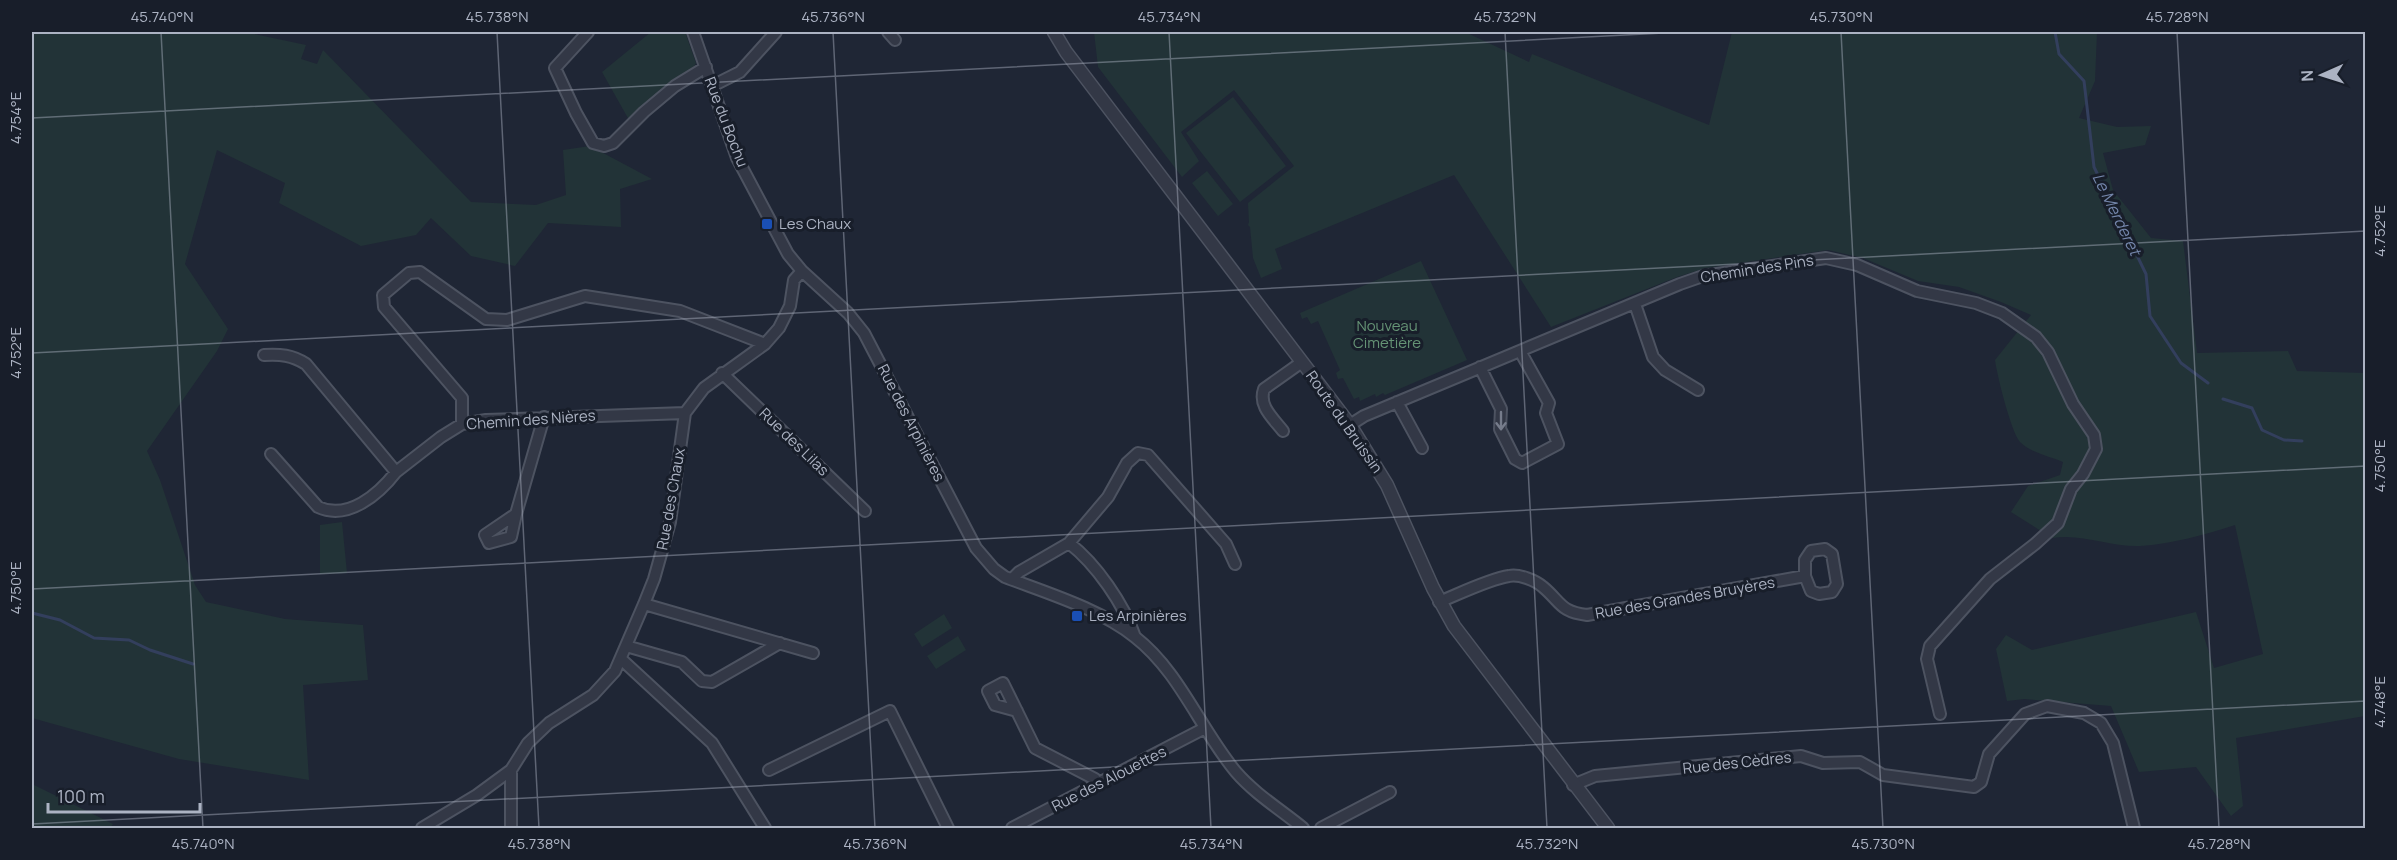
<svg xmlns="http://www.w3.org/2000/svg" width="2397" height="860" font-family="Manrope,sans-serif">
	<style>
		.green { fill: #223337 }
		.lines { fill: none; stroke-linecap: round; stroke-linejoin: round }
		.stream { stroke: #333f5d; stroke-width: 3 }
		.minor-casing { stroke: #4d5361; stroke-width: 14 }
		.tertiary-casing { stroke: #4d5361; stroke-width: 15 }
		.minor { stroke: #333846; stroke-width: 10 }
		.tertiary { stroke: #333846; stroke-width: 12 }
		.oneway { stroke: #767c8b }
		.ticks { fill: none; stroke: #acb3c3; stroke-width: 1.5; stroke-opacity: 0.45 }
		.transit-dot { fill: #1a4fb4; stroke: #181e2a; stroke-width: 2 }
		.labels { text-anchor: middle; stroke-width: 6; stroke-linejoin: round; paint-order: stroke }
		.street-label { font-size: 15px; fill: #acb3c3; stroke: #181e2a }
		.poi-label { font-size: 15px; fill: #acb3c3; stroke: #181e2a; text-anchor: start }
		.park-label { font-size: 15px; fill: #659375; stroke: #181e2a }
		.water-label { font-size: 16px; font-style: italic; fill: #7486ab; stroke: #181e2a }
		.neatline { fill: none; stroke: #acb3c3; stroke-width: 2 }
		.ticks-label { font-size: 15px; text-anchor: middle; fill: #acb3c3 }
	</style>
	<rect width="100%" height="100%" fill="#1f2635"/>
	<path class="green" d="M32,32H245L306,45L301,59L317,64L323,50L471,202L536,205L566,195L563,150L590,146L652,179L620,189L621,227L548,223L515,266L471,256L431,218L416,235L361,246L279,203L285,183L217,150L185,264L228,329L217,351L147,451L160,480L195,585L206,602L285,619L363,625L368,680L303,685L309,780L179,759L32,718Z
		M651,32H685L696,63L692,70L629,120L602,72Z
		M1094,32H1465L1529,62L1532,54L1709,125L1732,32H2097L2095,81L2079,118L2117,127L2151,126L2145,145L2103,153L2113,190L2151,238L2183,241L2197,353L2288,351L2297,371L2365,373V716L2236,738L2243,806L2231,816L2196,767L2139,772L2111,706L2024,699L2007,701L1996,649L2006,635L2032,650L2196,612L2214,668L2263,654L2235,525C2204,535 2172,544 2140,546C2110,547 2082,533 2052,538L2011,512L2028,486L2060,475L2063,462C2049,456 2031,453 2020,442C2011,432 1997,375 1995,360L2031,315L2001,302L1959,287L1918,281L1863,258L1828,250L1706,268L1677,277L1551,327L1454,175L1275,249L1282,269L1261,278L1253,258L1250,227L1248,225L1249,222L1248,203L1294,166L1234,90L1181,132L1199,161L1182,177L1098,67Z
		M1233,97L1286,166L1240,202L1186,133Z
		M1207,171L1233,204L1218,216L1192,183Z
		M1421,261L1467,360L1385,395L1383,393L1376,397L1375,394L1360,401L1359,397L1354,399L1343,378L1338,379L1336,373L1340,370L1318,321L1311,324L1307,317L1302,319L1300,313Z
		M342,522L347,573L320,574V525Z
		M944,614L952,628L922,647L914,634Z
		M958,636L966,650L936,669L927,656Z
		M32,784L113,824L110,828H32Z"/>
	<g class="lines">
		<path class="stream" d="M2055,32L2059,54L2084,81L2094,167L2146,274L2150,316L2181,363L2208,383
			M2223,399L2252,408L2262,430L2284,440L2302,441
			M32,613L60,620L94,638L129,640L150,650L193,664"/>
		<g class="minor-casing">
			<path id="minor" d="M588,32L555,68L576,113L593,143L604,146L613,143L644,112L675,86L706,67
				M693,32L737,158L788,254L802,271L848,313L864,333L976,548L994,569L1005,577C1047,593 1100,609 1135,637C1180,672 1200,729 1236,772C1255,794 1281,810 1303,828
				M888,32L895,40
				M712,86L740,72L776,32
				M1635,304L1653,357L1665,370L1698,390
				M264,355C280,354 292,355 306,364L396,472L441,437L462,424L486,420L685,413
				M1480,367L1501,409L1500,429L1515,459L1522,463L1558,444L1546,413L1549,403L1520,351
				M722,373L865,511
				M1397,402L1422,448
				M462,424V398L384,307L383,295L409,273L420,272L486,319L507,320L585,296L680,311L765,344
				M1350,425L1364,416L1680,284L1703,276L1826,258L1857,265L1917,291L1976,303L2002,313L2036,337L2048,352L2073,404L2094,435L2096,449L2083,474L2071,489L2058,523L2035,544L1990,579L1930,646L1927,659L1940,714
				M1283,431C1273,418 1258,406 1264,389L1302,362
				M271,454L318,507C348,521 379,494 396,472
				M516,514L511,537L489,543L485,535L516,514L544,417
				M1069,543L1108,497L1127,463L1138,453L1148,455L1226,544L1235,564
				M1012,579L1019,572L1069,543C1096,564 1124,604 1135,637
				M1439,602C1459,594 1489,579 1509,576C1519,574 1535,580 1543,587C1561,602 1560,612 1587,615L1805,576V560L1811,551L1825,549L1832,554L1837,584L1832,592L1819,594L1811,591L1805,576
				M644,604L813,653
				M626,646L682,662L702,681L712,682L780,643
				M621,659L712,743L765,828
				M1017,711L995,705L988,691L1003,683L1035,748L1095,779L1099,785
				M769,770L890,711L948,828
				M1573,785L1595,776L1801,756L1823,763L1860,762L1883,775L1974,787L1981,782L1989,754L2025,714L2047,706L2084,713L2101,723L2113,743L2134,828
				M422,828L477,795L511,770
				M511,828V770L528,743L549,723L593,695L615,671L644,604L654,579L670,522L685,413L704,388L765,344L779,328L790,306L794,280L802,271
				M1012,828L1205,728
				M1321,828L1390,792"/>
		</g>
		<g class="tertiary-casing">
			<path id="tertiary" d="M1054,32L1066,52L1350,425L1387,485L1433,588L1454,626L1608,828"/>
		</g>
		<use href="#minor" class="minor"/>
		<use href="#tertiary" class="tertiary"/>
	</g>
	<defs><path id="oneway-shaft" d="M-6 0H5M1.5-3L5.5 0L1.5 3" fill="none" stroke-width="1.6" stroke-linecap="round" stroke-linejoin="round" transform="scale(1.5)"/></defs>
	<use class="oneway" href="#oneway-shaft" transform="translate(1501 421) rotate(90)"/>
	<path class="ticks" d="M161,32L203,828M497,32L539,828M833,32L875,828M1169,32L1211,828M1505,32L1547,828M1841,32L1883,828M2177,32L2219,828M32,118L1683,32M32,353L2366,231M32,589L2366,466M32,824L2366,701"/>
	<g class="transit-dot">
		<rect x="761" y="218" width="12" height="12" rx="3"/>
		<rect x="1071" y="610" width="12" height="12" rx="3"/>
	</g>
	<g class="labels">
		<g class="street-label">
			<text transform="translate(726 122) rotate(69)" y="5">Rue du Bochu</text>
			<text transform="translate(1757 269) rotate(-9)" y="5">Chemin des Pins</text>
			<text transform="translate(531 420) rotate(-4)" y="5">Chemin des Nières</text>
			<text transform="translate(1344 422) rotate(55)" y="5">Route du Bruissin</text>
			<text transform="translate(911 423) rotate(63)" y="5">Rue des Arpinières</text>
			<text transform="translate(794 442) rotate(44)" y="5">Rue des Lilas</text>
			<text transform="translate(671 499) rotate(-80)" y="5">Rue des Chaux</text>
			<text transform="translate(1685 598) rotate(-10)" y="5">Rue des Grandes Bruyères</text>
			<text transform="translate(1737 763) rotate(-6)" y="5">Rue des Cèdres</text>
			<text transform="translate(1109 779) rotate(-27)" y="5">Rue des Alouettes</text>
		</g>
		<g class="poi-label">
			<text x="779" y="229">Les Chaux</text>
			<text x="1089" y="621">Les Arpinières</text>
		</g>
		<g class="park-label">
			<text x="1387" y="331">Nouveau<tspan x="1387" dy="17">Cimetière</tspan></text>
		</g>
		<g class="water-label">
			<text transform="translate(2117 214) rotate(64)" y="6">Le Merderet</text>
		</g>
	</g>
	<rect width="2397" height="860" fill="none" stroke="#181e2a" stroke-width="66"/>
	<g transform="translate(2322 75) rotate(267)" stroke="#181e2a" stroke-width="4.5" paint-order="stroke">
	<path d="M0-4.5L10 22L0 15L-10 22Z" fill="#acb3c3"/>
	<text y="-9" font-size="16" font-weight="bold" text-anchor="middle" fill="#acb3c3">N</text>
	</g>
	<path d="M48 803v9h152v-9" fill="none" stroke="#acb3c3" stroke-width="3"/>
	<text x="57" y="803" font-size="18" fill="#acb3c3" stroke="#181e2a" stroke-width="4.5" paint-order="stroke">100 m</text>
	<rect x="33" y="33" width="2331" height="794" class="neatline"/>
	<g class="ticks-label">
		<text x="162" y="22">45.740°N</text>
		<text x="497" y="22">45.738°N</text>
		<text x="833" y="22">45.736°N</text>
		<text x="1169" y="22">45.734°N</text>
		<text x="1505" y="22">45.732°N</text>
		<text x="1841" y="22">45.730°N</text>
		<text x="2177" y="22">45.728°N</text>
		<text transform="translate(16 118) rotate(-90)" y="5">4.754°E</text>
		<text transform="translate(2380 231) rotate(-90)" y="5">4.752°E</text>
		<text transform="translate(16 353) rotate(-90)" y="5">4.752°E</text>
		<text transform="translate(2380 466) rotate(-90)" y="5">4.750°E</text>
		<text transform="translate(16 588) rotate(-90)" y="5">4.750°E</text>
		<text transform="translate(2380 702) rotate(-90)" y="5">4.748°E</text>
		<text x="203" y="849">45.740°N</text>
		<text x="539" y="849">45.738°N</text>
		<text x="875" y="849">45.736°N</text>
		<text x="1211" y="849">45.734°N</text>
		<text x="1547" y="849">45.732°N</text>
		<text x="1883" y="849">45.730°N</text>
		<text x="2219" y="849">45.728°N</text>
	</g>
</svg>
